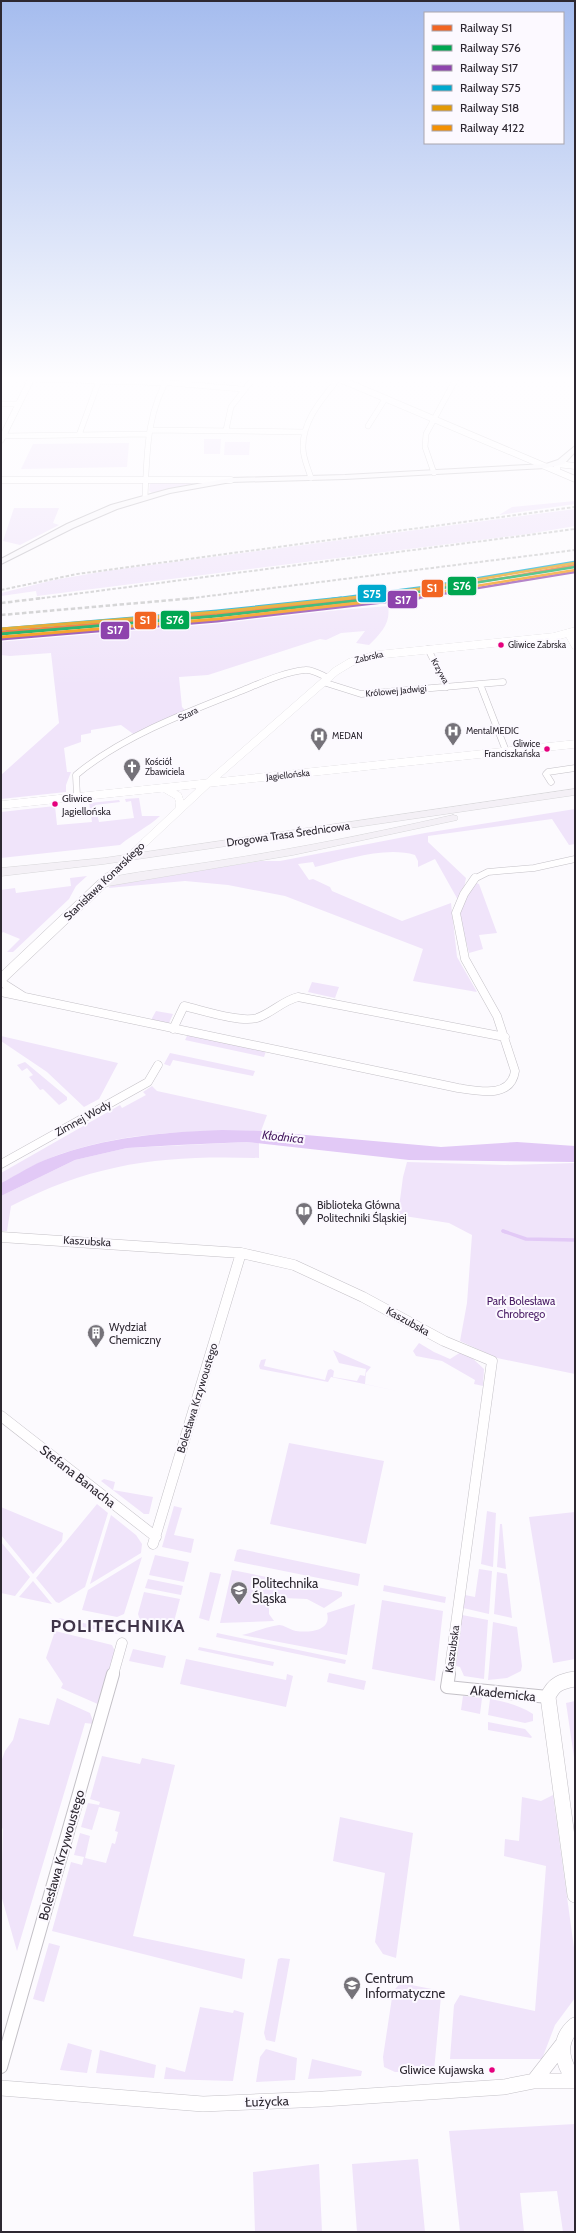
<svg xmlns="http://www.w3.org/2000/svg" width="576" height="2233" font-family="Cabin,sans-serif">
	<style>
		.green { fill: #f0e4fa }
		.water { fill: #e2c9f6 }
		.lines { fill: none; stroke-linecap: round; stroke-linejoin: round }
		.stream-far1 { stroke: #e2c9f6; stroke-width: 3 }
		.stream { stroke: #e2c9f6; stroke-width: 3.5 }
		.minor-far4-casing { stroke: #c4c1c7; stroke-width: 6 }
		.minor-far3-casing { stroke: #c4c1c7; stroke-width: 7 }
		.minor-far2-casing { stroke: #c4c1c7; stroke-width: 9 }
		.minor-far1-casing { stroke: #c4c1c7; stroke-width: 11 }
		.minor-casing { stroke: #c4c1c7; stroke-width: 14 }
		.tertiary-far3-casing { stroke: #c4c1c7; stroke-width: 7 }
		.tertiary-far2-casing { stroke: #c4c1c7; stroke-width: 8 }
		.tertiary-far1-casing { stroke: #c4c1c7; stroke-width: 11 }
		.tertiary-casing { stroke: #c4c1c7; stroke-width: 16 }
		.secondary-casing { stroke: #c4c1c7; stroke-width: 2 }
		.primary-casing { stroke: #d8d7da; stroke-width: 1 }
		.minor-far4 { stroke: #fffeff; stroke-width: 5 }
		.minor-far3 { stroke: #fffeff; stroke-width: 6 }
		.minor-far2 { stroke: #fffeff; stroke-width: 8 }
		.minor-far1 { stroke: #fffeff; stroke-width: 10 }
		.minor { stroke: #fffeff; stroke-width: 12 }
		.tertiary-far3 { stroke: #fffeff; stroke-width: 6 }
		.tertiary-far2 { stroke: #fffeff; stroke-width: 8 }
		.tertiary-far1 { stroke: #fffeff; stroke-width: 10 }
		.tertiary { stroke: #fffeff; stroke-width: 15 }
		.secondary { fill: #f9f7fb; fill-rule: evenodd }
		.primary { fill: #f4f0f6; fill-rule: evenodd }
		.rail-far1 { stroke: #c8c8c9; stroke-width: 2; stroke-dasharray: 3.5 2; stroke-linecap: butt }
		.rail { stroke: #c8c8c9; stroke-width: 2.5; stroke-dasharray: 4.5 2.5; stroke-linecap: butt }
		.tertiary-bridge-casing { stroke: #c4c1c7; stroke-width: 8; stroke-linecap: butt }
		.tertiary-bridge { stroke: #fffeff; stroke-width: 8 }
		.rail-1-far1-casing { stroke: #fcf9ff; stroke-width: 4.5 }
		.rail-1-casing { stroke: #fcf9ff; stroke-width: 5.5 }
		.rail-2-far1-casing { stroke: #fcf9ff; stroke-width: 4.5 }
		.rail-2-casing { stroke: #fcf9ff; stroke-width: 5.5 }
		.rail-3-far1-casing { stroke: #fcf9ff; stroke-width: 4.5 }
		.rail-3-casing { stroke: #fcf9ff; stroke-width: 5.5 }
		.rail-4-far1-casing { stroke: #fcf9ff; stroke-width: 4.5 }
		.rail-4-casing { stroke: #fcf9ff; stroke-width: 5.5 }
		.rail-5-far1-casing { stroke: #fcf9ff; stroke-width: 4.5 }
		.rail-5-casing { stroke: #fcf9ff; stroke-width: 5.5 }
		.rail-6-far1-casing { stroke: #fcf9ff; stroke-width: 4.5 }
		.rail-6-casing { stroke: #fcf9ff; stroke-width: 5.5 }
		.rail-1-far1 { stroke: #f26522; stroke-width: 2.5 }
		.rail-1 { stroke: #f26522; stroke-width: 3 }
		.rail-2-far1 { stroke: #00a651; stroke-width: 2.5 }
		.rail-2 { stroke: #00a651; stroke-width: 3 }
		.rail-3-far1 { stroke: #8e44ad; stroke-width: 2.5 }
		.rail-3 { stroke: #8e44ad; stroke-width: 3 }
		.rail-4-far1 { stroke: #00a9ce; stroke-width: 2.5 }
		.rail-4 { stroke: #00a9ce; stroke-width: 3 }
		.rail-5-far1 { stroke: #e39905; stroke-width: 2.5 }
		.rail-5 { stroke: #e39905; stroke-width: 3 }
		.rail-6-far1 { stroke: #f49002; stroke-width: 2.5 }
		.rail-6 { stroke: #f49002; stroke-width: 3 }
		.bus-dot { fill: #e5007d; stroke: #fcf9ff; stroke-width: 1.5 }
		.labels { text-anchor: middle; stroke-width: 4; stroke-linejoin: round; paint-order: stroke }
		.far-bus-label { font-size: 9px; fill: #2d2831; stroke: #fcf9ff; text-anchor: start }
		.far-street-label { font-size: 9px; fill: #2d2831; stroke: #fcf9ff }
		.far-poi-label { font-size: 9px; fill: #2d2831; stroke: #fcf9ff; text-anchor: start }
		.bus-label { font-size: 10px; fill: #2d2831; stroke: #fcf9ff; text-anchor: start }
		.street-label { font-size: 11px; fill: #2d2831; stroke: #fcf9ff }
		.poi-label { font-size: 11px; fill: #2d2831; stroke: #fcf9ff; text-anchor: start }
		.park-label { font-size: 11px; fill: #491c64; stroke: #fcf9ff }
		.water-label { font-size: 12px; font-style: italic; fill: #44175f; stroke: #fcf9ff }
		.near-bus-label { font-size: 12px; fill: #2d2831; stroke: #fcf9ff; text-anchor: end }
		.near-street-label { font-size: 13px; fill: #2d2831; stroke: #fcf9ff }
		.near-poi-label { font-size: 13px; fill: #2d2831; stroke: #fcf9ff; text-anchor: start }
		.near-district-label { font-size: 18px; font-weight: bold; letter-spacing: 1px; fill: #3f3448; stroke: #fcf9ff }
		.line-badge { stroke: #fcf9ff; stroke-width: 1.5 }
		.badge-label { font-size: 11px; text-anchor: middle; font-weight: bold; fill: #fff }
	</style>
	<rect width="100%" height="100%" fill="#fcfafe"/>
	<path class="green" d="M204,439H221L220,454H204Z
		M225,442H250L249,455H224Z
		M129,443L127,467L21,469L33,444Z
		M153,482H190L191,483L189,486L152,493L149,491L150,484Z
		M575,501V504L499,515L512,507Z
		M14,508H59L53,523L59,525L20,545L3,541Z
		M575,509V526L528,534L37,596L36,591L1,596V593L54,580L106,571Z
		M388,606C391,623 381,633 369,645L356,643L365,631L341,633L326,640L320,639L208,675L179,677L182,707L187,712L136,736L121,725L91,730V733L81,735V742L64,748L67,772H71L66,785V792L1,799V775L59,723L51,653L10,656L1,655V638Z
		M139,798L142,816H160C148,827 133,834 120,845L1,858V812L55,806L57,825L92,822L89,803L119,800L120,802L95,805L99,822L134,818L131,801L126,802L125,799Z
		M575,809V844L569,845L552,819L428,836V842L466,878L464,888L458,900L435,859L418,867V861L415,855C385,846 346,860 315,867L313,862L298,864L309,880L313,879L330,887L332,891L402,921L451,903L457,957L477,992L413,981L423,949L285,896L228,885L185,881L108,888L115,883L261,861H280L425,833Z
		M87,876L76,886L69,899L13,952H7L20,939L3,932L1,934V890L15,888L16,893L71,886L70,878Z
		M476,883L479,884L497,933L479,935L483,949L469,953L459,913L464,900Z
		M312,982L339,987L335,998L308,992Z
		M156,1011L173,1014L169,1023L151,1020Z
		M188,1034L266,1051L264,1057L185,1040Z
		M1,1036L118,1063L99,1099L84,1107L47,1072L1,1041Z
		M170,1053L255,1071L253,1076L173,1060L170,1066L164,1064Z
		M25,1062L67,1097V1100L59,1105L43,1089L40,1090L29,1077L33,1075L27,1068L22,1071L17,1065Z
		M152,1086L157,1091L267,1115L261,1131C190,1130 117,1132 50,1158C33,1165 17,1175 1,1183V1173L120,1105L122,1108L146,1095L143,1092Z
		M247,1142L259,1143V1158C164,1155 96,1162 11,1206L7,1231H1V1196L75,1160L127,1148Z
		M407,1162L505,1165L575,1163V1374L497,1358L460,1341L467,1303L472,1235L449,1223L398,1215L403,1177Z
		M419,1343L434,1352L450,1359L461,1352L470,1356L484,1369L483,1386L474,1384L475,1380L442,1361L416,1356L413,1351Z
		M333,1350L371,1367L366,1373L365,1384L402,1392L331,1377L328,1382L260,1369L259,1366L261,1360L266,1359L264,1366L325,1380L328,1370L331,1369L334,1371L333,1377L357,1381L360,1375L365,1376L366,1369L339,1363Z
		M289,1443L384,1461L366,1544L270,1524Z
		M104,1479L115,1482L113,1490L153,1497L149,1514H144L101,1481Z
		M97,1504L108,1513L85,1587L59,1603L56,1602L36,1578Z
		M174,1506L182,1508L174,1535L194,1539L191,1553L162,1547Z
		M1,1507L63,1533L62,1541L33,1574L1,1535Z
		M487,1511L496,1513L493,1567L481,1564Z
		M575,1512V1659L553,1663L529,1517Z
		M111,1515L136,1535L142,1544L141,1553L90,1584Z
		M500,1524H502L506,1569L497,1567Z
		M1,1542L30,1577L15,1596L1,1593Z
		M240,1549L360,1574L358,1586L234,1561L237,1550Z
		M155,1555L189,1562L184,1582L149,1575Z
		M142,1557L124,1614L117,1617L82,1610L88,1590Z
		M479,1569L492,1571L489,1614L463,1608L465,1595L475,1597Z
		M232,1570L342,1592V1596L324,1608L307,1599L283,1598L282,1604H279L277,1600L269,1607V1614L274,1621L220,1623Z
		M210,1572L221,1574L209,1621L199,1618Z
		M497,1572L507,1574L512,1618L494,1614Z
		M148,1579L183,1586L181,1595L145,1588Z
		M33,1581L52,1604L19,1597Z
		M384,1585L446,1597L445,1603L383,1591Z
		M144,1592L180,1599L172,1629L145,1623L140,1620L138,1614Z
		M382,1600L443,1611L435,1681L372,1669Z
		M355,1604L347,1655L242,1635C254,1632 266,1627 279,1625C284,1625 291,1630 296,1631C309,1633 332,1631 327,1613Z
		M462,1615L488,1620L484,1679L464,1676L460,1667L456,1666Z
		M59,1618L112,1629L118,1634L58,1622Z
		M493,1622L517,1627L522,1666L521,1671L507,1678L488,1680Z
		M55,1631L112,1645L115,1651L100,1705L61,1688L63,1684L46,1658Z
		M217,1633L346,1660L345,1664L216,1637Z
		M199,1647L274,1662L273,1666L198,1650Z
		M133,1649L166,1656L163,1668L129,1661Z
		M186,1659L286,1680L287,1674L293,1676L286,1707L180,1684Z
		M329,1673L366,1681L364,1690L327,1682Z
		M463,1696L482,1698L480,1714L461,1710Z
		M57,1698L90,1713L94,1724L85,1723L17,1951L1,1895L3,1830L1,1825V1762L5,1751L13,1740L19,1718L49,1725Z
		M490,1699C506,1702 519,1705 533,1714V1721L525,1723L488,1715Z
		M575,1701V1764L566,1703Z
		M488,1722L525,1729L532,1737L531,1738L488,1730Z
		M102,1756L140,1764L142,1758L175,1765L133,1936L245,1959L242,1979L52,1931L71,1862L82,1865L84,1857L74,1855L80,1833L90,1836L85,1858L106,1863L112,1843L115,1844L118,1832L115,1831L120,1812L99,1807L92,1830L81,1827L88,1803L99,1805L100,1802L90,1799Z
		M553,1795L575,1955V1998L555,2025L542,2059H450L454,2005L460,1995L535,2011L546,1866L504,1856L505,1839L519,1841L522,1797L541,1801Z
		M340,1817L413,1833L396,1958L383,1954L375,1942L385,1873L333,1861Z
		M49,1943L60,1946L44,2002L33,1999Z
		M281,1958L290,1959L275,2042L266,2040L264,2033L278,1959Z
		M401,1983L437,1990L441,1996L434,2071L395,2072L384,2067L383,2057L393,1991Z
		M200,2007L233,2013L234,2010L244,2013L233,2081L164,2079L166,2067L185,2072Z
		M68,2043L92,2050L87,2073L60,2070Z
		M266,2049L297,2058L295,2080L256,2082L260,2057Z
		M100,2050L156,2065L154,2078L96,2073Z
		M312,2059L362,2071L361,2076L308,2079Z
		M575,2124V2232H563L557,2191L520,2193L524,2232H460L449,2131Z
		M418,2159L425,2232H357L352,2164Z
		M319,2164L322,2232H255L253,2172Z"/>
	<path class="water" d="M222,1130L261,1131L441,1147L517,1142L575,1146V1162L409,1160L247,1142L178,1145L127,1148L75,1160L1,1196V1183C17,1175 33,1164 50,1158C106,1137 163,1132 222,1130Z"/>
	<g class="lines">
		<path class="stream-far1" d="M503,1231L505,1232"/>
		<path class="stream" d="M503,1231L526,1239L575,1240"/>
		<g class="minor-far4-casing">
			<path id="minor-far4" d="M31,379L170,383L242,389
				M1,404H19
				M368,426L385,399
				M150,430L305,432
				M226,430L231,407L256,375
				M79,435L101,375
				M3,436L149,434
				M434,473L425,447L426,434L458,375
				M311,478C308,468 303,458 303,448C302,419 325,396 341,375
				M145,497C147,455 146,412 170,375"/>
		</g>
		<g class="minor-far3-casing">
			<path id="minor-far3" d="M428,649L447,687
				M323,682L361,694L503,682
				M480,684L506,751
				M551,782L546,774L548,772L575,768
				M77,797L76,775C121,737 187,712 241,691C261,683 284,672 305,670C313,669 321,675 328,678
				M474,879L488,872L534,868L575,859"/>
		</g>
		<g class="minor-far2-casing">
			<path id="minor-far2" d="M1,982L23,996
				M1,992L458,1088C478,1091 511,1099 515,1071L497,1016L465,959L456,913L464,894L475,878
				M173,1029L184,1006C202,1010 240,1023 257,1018C272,1013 282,1001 298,997L505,1037
				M1,1164L148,1082L158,1065"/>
		</g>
		<g class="minor-far1-casing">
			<path id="minor-far1" d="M1,1237L241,1253L294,1265L363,1297L444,1341L492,1361L449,1675
				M1,1416L156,1537
				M153,1544L241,1253
				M113,1675L122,1643"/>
		</g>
		<g class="minor-casing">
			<path id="minor" d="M449,1674L447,1687L548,1697
				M1,2067L113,1674"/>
		</g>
		<g class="tertiary-far3-casing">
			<path id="tertiary-far3" d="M330,375L575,479
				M1,440L33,375
				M557,469V464L575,466
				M1,480H231"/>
		</g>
		<g class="tertiary-far2-casing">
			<path id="tertiary-far2" d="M569,634L575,645
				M166,789L178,796L180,802L179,810
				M1,805L575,744
				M145,842L207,784L336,671L351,662L376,655L553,637L575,631
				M107,879L113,873"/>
		</g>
		<g class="tertiary-far1-casing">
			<path id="tertiary-far1" d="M1,979L108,878"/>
		</g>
		<g class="tertiary-casing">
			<path id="tertiary" d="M575,1679C562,1681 553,1684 548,1697L575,1895
				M575,2025C556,2041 562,2063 575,2081
				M534,2081L562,2045
				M1,2088L203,2104L323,2099L504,2087L534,2081H575"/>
		</g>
		<g class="secondary-casing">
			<path id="secondary" d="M575,446V452L564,464L546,468L345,479L231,482L170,493L117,509L73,528L1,564V559L67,524L111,505L169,489L231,478L345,475L546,464L558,460Z"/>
		</g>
		<g class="primary-casing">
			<path id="primary" d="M575,789V795L104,864L1,876V868L104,858Z
				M453,815L457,816V820L293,855L102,887L96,883C101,876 164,869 176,867C269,854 361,836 453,815Z"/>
		</g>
		<use href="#minor-far4" class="minor-far4"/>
		<use href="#minor-far3" class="minor-far3"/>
		<use href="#minor-far2" class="minor-far2"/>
		<use href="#minor-far1" class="minor-far1"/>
		<use href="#minor" class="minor"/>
		<use href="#tertiary-far3" class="tertiary-far3"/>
		<use href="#tertiary-far2" class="tertiary-far2"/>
		<use href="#tertiary-far1" class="tertiary-far1"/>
		<use href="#tertiary" class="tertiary"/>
		<use href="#secondary" class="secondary"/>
		<use href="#primary" class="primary"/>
		<path class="rail-far1" d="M1,590L77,574L575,507
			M36,599L575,529
			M185,599L575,550"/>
		<path class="rail" d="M1,603L43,598
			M1,615L195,598"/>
		<g class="tertiary-bridge-casing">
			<path id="tertiary-bridge" d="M113,873L145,842"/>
		</g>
		<use href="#tertiary-bridge" class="tertiary-bridge"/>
		<g class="rail-1-far1-casing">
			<path id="rail-1-far1" d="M357,599L504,578L575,565"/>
		</g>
		<g class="rail-1-casing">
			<path id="rail-1" d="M1,632L217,614L365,598"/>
		</g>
		<g class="rail-2-far1-casing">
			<path id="rail-2-far1" d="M374,599L575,567"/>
		</g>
		<g class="rail-2-casing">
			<path id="rail-2" d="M1,634L217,616L381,598"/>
		</g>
		<g class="rail-3-far1-casing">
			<path id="rail-3-far1" d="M411,599L575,572"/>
		</g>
		<g class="rail-3-casing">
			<path id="rail-3" d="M1,639L217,621L419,598"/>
		</g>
		<g class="rail-4-far1-casing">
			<path id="rail-4-far1" d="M332,599L431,586L574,562"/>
		</g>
		<g class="rail-4-casing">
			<path id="rail-4" d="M1,629L217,611L341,598"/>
		</g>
		<g class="rail-5-far1-casing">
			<path id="rail-5-far1" d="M341,599L432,587L575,563"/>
		</g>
		<g class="rail-5-casing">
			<path id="rail-5" d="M1,629L217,612L350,598"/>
		</g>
		<g class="rail-6-far1-casing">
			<path id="rail-6-far1" d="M395,599L575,570"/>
		</g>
		<g class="rail-6-casing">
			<path id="rail-6" d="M1,637L217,619L402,598"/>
		</g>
		<use href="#rail-1-far1" class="rail-1-far1"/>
		<use href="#rail-1" class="rail-1"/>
		<use href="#rail-2-far1" class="rail-2-far1"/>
		<use href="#rail-2" class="rail-2"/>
		<use href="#rail-3-far1" class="rail-3-far1"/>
		<use href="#rail-3" class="rail-3"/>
		<use href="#rail-4-far1" class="rail-4-far1"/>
		<use href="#rail-4" class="rail-4"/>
		<use href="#rail-5-far1" class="rail-5-far1"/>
		<use href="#rail-5" class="rail-5"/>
		<use href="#rail-6-far1" class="rail-6-far1"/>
		<use href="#rail-6" class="rail-6"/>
	</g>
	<linearGradient id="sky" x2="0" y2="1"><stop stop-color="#a5bcee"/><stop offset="0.55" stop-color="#fefdff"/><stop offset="1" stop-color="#fefdff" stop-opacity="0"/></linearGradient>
	<rect width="576" height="688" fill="url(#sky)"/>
	<defs>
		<g id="hospital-pin" transform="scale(0.9)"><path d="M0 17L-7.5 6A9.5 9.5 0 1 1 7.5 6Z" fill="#757279" stroke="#fcf9ff"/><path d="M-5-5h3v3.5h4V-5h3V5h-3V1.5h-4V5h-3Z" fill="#fff"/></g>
		<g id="church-pin" transform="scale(0.9)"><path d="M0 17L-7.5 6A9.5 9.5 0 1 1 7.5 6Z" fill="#757279" stroke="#fcf9ff"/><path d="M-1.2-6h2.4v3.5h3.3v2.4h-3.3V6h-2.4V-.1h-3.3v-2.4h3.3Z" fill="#fff"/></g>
		<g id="library-pin" transform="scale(0.9)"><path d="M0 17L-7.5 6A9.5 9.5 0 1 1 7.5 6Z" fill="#757279" stroke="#fcf9ff"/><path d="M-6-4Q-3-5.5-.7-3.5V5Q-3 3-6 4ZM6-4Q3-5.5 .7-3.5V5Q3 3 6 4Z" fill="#fff"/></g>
		<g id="building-pin" transform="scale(0.9)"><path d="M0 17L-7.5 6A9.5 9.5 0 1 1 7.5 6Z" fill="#757279" stroke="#fcf9ff"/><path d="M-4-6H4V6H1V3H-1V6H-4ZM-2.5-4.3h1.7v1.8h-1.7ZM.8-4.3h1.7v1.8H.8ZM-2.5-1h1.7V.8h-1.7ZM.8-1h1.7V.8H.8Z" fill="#fff"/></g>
		<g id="university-pin" transform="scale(0.9)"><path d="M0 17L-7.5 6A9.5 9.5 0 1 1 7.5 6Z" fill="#757279" stroke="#fcf9ff"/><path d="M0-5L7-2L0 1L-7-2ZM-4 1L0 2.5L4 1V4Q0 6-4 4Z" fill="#fff"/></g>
	</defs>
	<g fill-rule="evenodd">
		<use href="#hospital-pin" x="453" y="731"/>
		<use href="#hospital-pin" x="319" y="736"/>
		<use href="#church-pin" x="132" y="767"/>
		<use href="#library-pin" x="304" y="1211"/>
		<use href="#building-pin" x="96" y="1333"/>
		<use href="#university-pin" x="239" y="1590"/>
		<use href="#university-pin" x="352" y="1985"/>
	</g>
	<g class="bus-dot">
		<circle cx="501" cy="645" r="3.5"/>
		<circle cx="547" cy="749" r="3.5"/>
		<circle cx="55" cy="804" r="3.5"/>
		<circle cx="492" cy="2070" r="3.5"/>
	</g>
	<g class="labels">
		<g class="far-bus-label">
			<text x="508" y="648">Gliwice Zabrska</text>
			<text x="540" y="747" text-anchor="end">Gliwice<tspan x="540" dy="10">Franciszkańska</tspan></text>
		</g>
		<g class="far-street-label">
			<text transform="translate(369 657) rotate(-13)" y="3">Zabrska</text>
			<text transform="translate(440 671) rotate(61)" y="3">Krzywa</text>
			<text transform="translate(396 691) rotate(-5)" y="3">Królowej Jadwigi</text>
			<text transform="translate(188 714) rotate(-26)" y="3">Szara</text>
			<text transform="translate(288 775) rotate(-6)" y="3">Jagiellońska</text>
		</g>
		<g class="far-poi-label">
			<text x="466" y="734">MentalMEDIC</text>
			<text x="332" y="739">MEDAN</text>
			<text x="145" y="765">Kościół<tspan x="145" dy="10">Zbawiciela</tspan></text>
		</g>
		<g class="bus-label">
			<text x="62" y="802">Gliwice<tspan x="62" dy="13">Jagiellońska</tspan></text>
		</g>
		<g class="street-label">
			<text transform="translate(288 834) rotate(-8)" y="4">Drogowa Trasa Średnicowa</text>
			<text transform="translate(104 881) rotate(-44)" y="4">Stanisława Konarskiego</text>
			<text transform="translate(83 1118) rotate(-29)" y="4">Zimnej Wody</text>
			<text transform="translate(87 1241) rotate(3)" y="4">Kaszubska</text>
			<text transform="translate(408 1321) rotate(29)" y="4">Kaszubska</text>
			<text transform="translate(197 1398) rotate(-73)" y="4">Bolesława Krzywoustego</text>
			<text transform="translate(452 1649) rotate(-82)" y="4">Kaszubska</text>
		</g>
		<g class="poi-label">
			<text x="317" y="1209">Biblioteka Główna<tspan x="317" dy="13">Politechniki Śląskiej</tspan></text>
			<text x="109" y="1331">Wydział<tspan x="109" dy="13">Chemiczny</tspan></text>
		</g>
		<g class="park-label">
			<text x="521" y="1305">Park Bolesława<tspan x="521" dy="13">Chrobrego</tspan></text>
		</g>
		<g class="water-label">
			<text transform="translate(283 1137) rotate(6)" y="4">Kłodnica</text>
		</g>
		<g class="near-bus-label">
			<text x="484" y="2074">Gliwice Kujawska</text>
		</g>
		<g class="near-street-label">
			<text transform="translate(78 1476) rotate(38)" y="5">Stefana Banacha</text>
			<text transform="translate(503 1693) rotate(6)" y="5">Akademicka</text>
			<text transform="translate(61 1855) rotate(-74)" y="5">Bolesława Krzywoustego</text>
			<text transform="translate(267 2101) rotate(-2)" y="5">Łużycka</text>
		</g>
		<g class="near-poi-label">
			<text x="252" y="1588">Politechnika<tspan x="252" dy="15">Śląska</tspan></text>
			<text x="365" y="1983">Centrum<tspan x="365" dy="15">Informatyczne</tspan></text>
		</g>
		<g class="near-district-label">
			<text x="118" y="1632">POLITECHNIKA</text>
		</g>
	</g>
	<g class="line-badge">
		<rect x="447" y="576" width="30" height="20" rx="4" fill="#00a651"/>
		<rect x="421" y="579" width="23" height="19" rx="4" fill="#f26522"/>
		<rect x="357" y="584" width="30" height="19" rx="4" fill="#00a9ce"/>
		<rect x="387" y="590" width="31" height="19" rx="4" fill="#8e44ad"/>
		<rect x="160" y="610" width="30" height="20" rx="4" fill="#00a651"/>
		<rect x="134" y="611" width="23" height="19" rx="4" fill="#f26522"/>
		<rect x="100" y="621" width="30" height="19" rx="4" fill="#8e44ad"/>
	</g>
	<g class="badge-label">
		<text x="462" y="590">S76</text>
		<text x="432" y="592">S1</text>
		<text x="372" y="598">S75</text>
		<text x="403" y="604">S17</text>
		<text x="175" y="624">S76</text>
		<text x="145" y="624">S1</text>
		<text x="115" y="634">S17</text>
	</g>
	<rect width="576" height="2233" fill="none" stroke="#2d2831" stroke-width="4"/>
	<rect x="424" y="12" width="140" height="132" fill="#fcf9ff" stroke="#a9a5ad"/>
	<rect x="432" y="25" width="20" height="6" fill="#f26522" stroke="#a9a5ad"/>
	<text x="460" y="32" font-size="12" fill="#2d2831">Railway S1</text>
	<rect x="432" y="45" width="20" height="6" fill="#00a651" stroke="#a9a5ad"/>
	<text x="460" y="52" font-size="12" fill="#2d2831">Railway S76</text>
	<rect x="432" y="65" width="20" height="6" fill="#8e44ad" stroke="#a9a5ad"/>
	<text x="460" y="72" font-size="12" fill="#2d2831">Railway S17</text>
	<rect x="432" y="85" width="20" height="6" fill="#00a9ce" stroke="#a9a5ad"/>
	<text x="460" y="92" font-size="12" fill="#2d2831">Railway S75</text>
	<rect x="432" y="105" width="20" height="6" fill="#e39905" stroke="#a9a5ad"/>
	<text x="460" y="112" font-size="12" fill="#2d2831">Railway S18</text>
	<rect x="432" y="125" width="20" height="6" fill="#f49002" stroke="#a9a5ad"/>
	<text x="460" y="132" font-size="12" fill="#2d2831">Railway 4122</text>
</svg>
